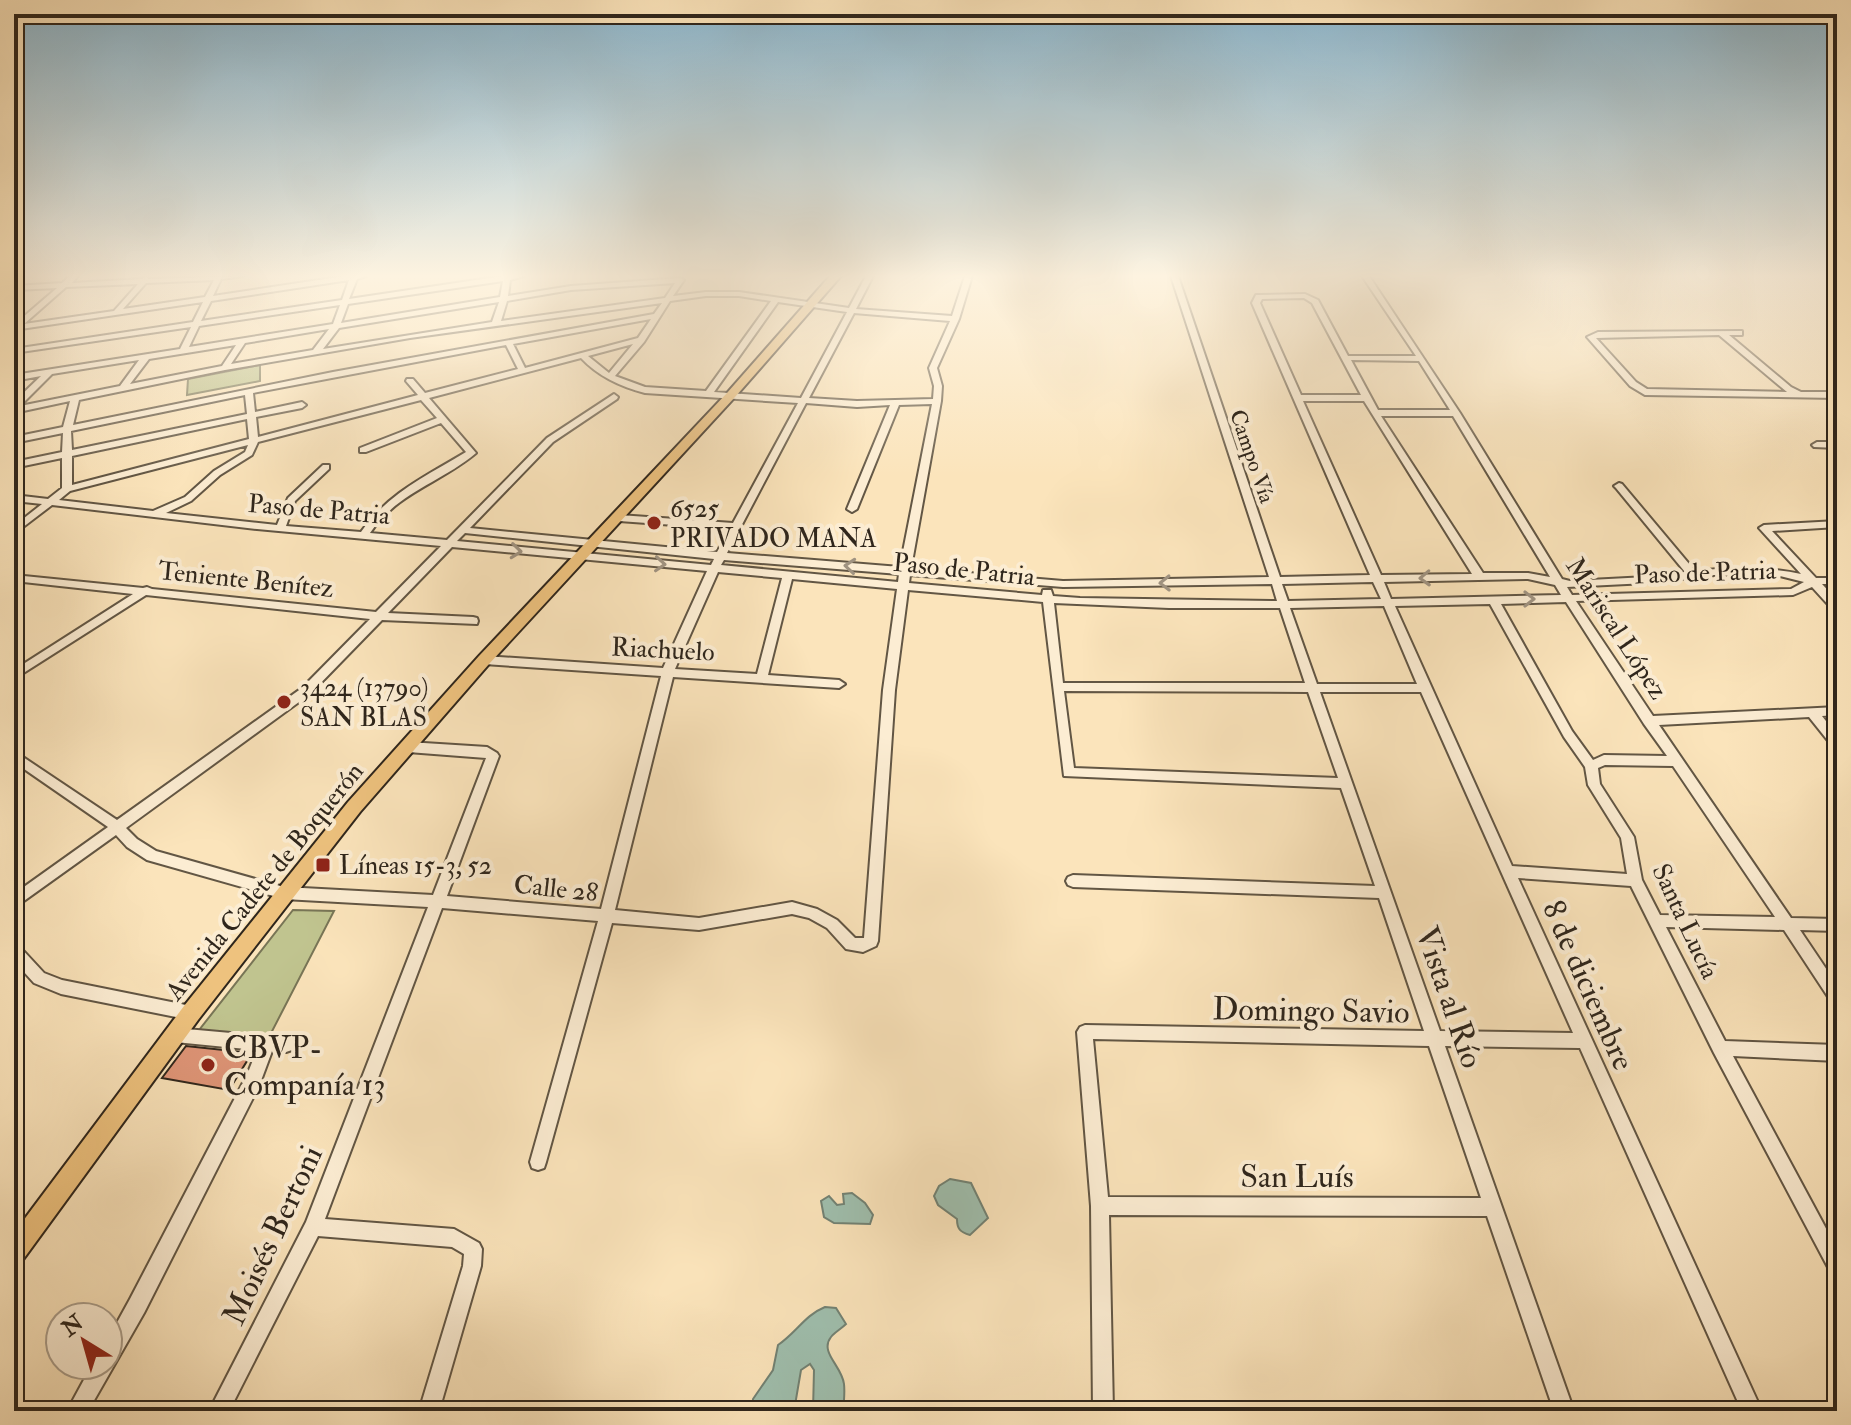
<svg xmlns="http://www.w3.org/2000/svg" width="1851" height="1425" font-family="'IM FELL Double Pica',serif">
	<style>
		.green { fill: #c0c48f; stroke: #787556; stroke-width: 2 }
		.water { fill: #9fbfae; stroke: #728274; stroke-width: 2 }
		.building { fill: #e2977a; stroke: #2f261c; stroke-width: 2 }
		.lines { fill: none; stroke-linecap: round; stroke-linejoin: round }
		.minor-casing { stroke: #625644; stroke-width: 4 }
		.major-casing { stroke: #2f261c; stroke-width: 4 }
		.minor { fill: #fcedd3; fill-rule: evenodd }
		.major { fill: #eec27e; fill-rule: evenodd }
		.oneway { stroke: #a09381 }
		.poi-dot { fill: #8f2418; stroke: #fcedd3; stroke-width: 3 }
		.labels { text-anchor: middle; stroke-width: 8; stroke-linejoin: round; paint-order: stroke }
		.far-street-label { font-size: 22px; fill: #2f261c; stroke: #fcedd3 }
		.poi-label { font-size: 26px; fill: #2f261c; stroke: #fcedd3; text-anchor: start }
		.street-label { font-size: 26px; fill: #2f261c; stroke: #fcedd3 }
		.near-street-label { font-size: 32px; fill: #2f261c; stroke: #fcedd3 }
		.near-poi-label { font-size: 32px; fill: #2f261c; stroke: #fcedd3; text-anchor: start }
	</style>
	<rect width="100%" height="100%" fill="#fbe4bb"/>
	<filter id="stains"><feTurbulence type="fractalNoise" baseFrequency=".0025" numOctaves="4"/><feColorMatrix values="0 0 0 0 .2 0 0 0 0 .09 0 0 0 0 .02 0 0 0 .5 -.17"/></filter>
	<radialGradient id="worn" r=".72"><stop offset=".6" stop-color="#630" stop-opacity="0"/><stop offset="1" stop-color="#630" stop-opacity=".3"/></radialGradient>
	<path class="green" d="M260,365V381L187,395L188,379Z
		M293,910L334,911L267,1041L196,1034Z"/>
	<path class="water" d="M950,1179L971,1183L988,1218L970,1235C960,1232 957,1229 957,1219L938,1205L934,1196L939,1186Z
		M852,1193L865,1203L873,1215L870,1224L834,1223L824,1217L821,1201L829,1196L837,1205L844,1204L843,1194Z
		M825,1307L836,1308L846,1324C841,1329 835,1332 831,1337C819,1352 842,1366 844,1384C845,1393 844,1402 843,1411H813L814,1370L810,1364L801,1370L794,1411H752L753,1399L773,1370L778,1345C796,1333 805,1315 825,1307Z"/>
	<path class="building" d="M186,1046L252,1053L229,1090L162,1078Z"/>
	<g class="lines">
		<g class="minor-casing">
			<path id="minor" d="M70,276H78L72,283L142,279L146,277L149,279L243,276L221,279L213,296L345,276H366L357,279L349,299L503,276H524L510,280L508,296L571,286L680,278L684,280L673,296L706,292H739L849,308L866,276H873L856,309L952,316L965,276H972L959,319L937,368L942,386L941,401L911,568L1063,581L1269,577L1171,276H1178L1280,577L1370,575L1252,303L1256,295H1259L1305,294L1318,300L1348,356H1416L1362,276H1369L1460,413L1562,579L1570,581L1647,577L1685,572L1616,488L1614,486L1619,483L1622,484L1695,571C1730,567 1767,567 1801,574L1759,528L1764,525L1837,521V527L1772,531L1816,578H1837V584H1822L1837,600V611L1833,610L1812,587L1793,595L1576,601L1653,716L1837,707V715L1822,716L1837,735V749L1833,747L1809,717L1659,725L1791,918L1837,919V931L1800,930L1837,985V1005L1832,1003L1784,930L1666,927L1725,1041L1837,1045V1061L1733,1056L1837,1249V1276L1831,1273L1714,1053L1631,886L1518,878L1762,1411H1742L1580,1048L1445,1046L1574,1411H1554L1487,1216L1109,1215L1113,1411H1093L1091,1206L1077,1032L1080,1027L1085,1025L1424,1031L1379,898L1073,887L1068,885L1066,881L1068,877L1073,875L1375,886L1341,788L1064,776L1043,602L908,590L895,690L878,941L876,946L863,952L846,949L827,928L809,918L792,914L699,930L612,923L546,1162L544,1168L538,1170L532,1168L530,1162L598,921L442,908L325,1219L454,1229L479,1243L482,1249L481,1266L439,1411H419L463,1266L464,1254L452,1247L318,1236L229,1411H209L306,1222L428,907L284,899L147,860L127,847L116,835L14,908V894L108,827L14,762V751L117,820L302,688L370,619L146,595L14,679V670L133,594L14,581V575L143,588L147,587L152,589L376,612L441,546L257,529L52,505L14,534V526L42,504L14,501V495L48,499L62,488V458L14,468V462L62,452L63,433L14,443V437L63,427L70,401L14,413V402L41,376L14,381V375L180,349L191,327L14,353V349L193,322L203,302L14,330V325L57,288L14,290V286L62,283ZM214,280L205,297L123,309L146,283ZM349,280L342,300L201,321L211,301ZM503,281L500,297L341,323L348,304ZM675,283L665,298L501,321L507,301L571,290ZM138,284L114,311L24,324L66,287ZM706,296H739L771,301L706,391L645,387L615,376L644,342L670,301ZM1304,298L1312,303L1361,395H1301L1260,303L1262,299ZM499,302L492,322L323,349L339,328ZM778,302L847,312L801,398L714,392ZM662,303L654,314L333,372L73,425L79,400L225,370L410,338ZM340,305L333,324L189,347L199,326ZM854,313L950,321L929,368L934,386L933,399L857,401L809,398ZM651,319L638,338L525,368L513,344ZM329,329L313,350L231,364L245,343ZM633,344L609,373L588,356ZM236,345L222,366L130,384L149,359ZM506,345L518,369L425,393L413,379H407L406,381L418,395L258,437L256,417L302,408L306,405L302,402L255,412L253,393ZM581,358C598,376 621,387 645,393L798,403L733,523L619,515L614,518L619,521L730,529L717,552L470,528L553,442L617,399L618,397L614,394L547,438L447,540L370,533C399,491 439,484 476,453L429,398ZM139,360L120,386L20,406L52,374ZM1351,360L1419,361L1450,410H1378ZM245,395L247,414L72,450L71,431ZM421,400L437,418L360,448V452H366L441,423L466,452C426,476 387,494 361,532L286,526L295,501L329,469V465H323L288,498L277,525L166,513L191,501L220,475L252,455L258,442ZM1303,401H1364L1472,574L1381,575ZM806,403L857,407L890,405L847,509L852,512L857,509L899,405L932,404L900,567L727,553ZM1381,416H1453L1550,577L1528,573H1483ZM247,419L249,439L72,485V456ZM248,445L245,452L214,471L185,497L153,511L59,500L70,491ZM465,533L714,559L711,565L457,541ZM452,547L707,571L663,668L484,656L478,660L484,664L661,676L601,909L447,896L499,756L497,753L487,747L408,742L404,744L402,747L404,750L408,752L486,758L433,895L284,887L156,851L137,839L126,828L310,694L382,620L477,624L478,621L477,618L473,617L388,613ZM724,560L899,574L898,582L721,565ZM718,572L782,578L757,674L675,669ZM910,575L1063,587L1272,584L1277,601L1080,598L1053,596L1051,590H1043L1042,595L909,583ZM1714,575L1780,576L1804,582L1791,589L1572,595L1567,587L1647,583ZM792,579L897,589L883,690L864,938H855L837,920L817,909L792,902L699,918L615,910L673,677L839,688L845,684L839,680L768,675ZM1528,579L1555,585L1561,595L1391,599L1384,582ZM1373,582L1381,599L1288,601L1282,584ZM1566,602L1644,724L1667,756L1604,755L1593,760L1572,731L1501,604ZM1054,603L1169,608H1280L1305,683H1063ZM1490,604L1564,737L1585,767L1588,785L1621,838L1627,874L1512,866L1395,606ZM1384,606L1417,684H1317L1290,608ZM1064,691L1308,692L1338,778L1074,768ZM1320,692H1421L1573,1033L1440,1031ZM1605,765L1673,766L1775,917L1660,915L1642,880L1634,837L1600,784L1598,768ZM1093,1039L1429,1046L1481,1198L1108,1197Z
				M1739,331H1742V335H1729L1791,387L1801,392H1837V398L1645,395L1630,386L1587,337L1598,332ZM1719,335L1787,392L1647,389L1636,382L1596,338Z
				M1817,442H1837V448L1814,447L1812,445Z
				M14,944L19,946L44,973L62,980L191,1006L196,1008L199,1013L196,1018L191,1020L61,994L34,983L14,961Z
				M175,1028L286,1038L292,1040L294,1045L292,1050L286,1052L272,1051L259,1086L144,1313L88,1411H67L92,1365H108V1339L130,1299L247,1075L257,1050L175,1042L170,1040L167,1035L170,1030Z"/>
		</g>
		<g class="major-casing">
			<path id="major" d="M830,276H841L735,397L489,664L360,812L198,1020L22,1261L14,1265V1233L184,1006L348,802L479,656L727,393Z"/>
		</g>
		<use href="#minor" class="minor"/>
		<use href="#major" class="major"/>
	</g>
	<defs><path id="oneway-chevron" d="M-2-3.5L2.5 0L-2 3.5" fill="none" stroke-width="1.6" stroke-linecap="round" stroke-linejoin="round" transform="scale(2)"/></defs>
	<g class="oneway">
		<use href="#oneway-chevron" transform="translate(516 551) rotate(6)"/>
		<use href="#oneway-chevron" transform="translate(660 564) rotate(4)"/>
		<use href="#oneway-chevron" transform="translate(850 566) rotate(-175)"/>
		<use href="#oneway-chevron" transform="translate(1425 578) rotate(178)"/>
		<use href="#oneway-chevron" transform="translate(1165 583) rotate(179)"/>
		<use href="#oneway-chevron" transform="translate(1529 599)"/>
	</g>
	<linearGradient id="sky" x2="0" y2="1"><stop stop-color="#8bb8d1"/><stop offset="0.58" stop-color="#fdf3e0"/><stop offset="1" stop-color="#fdf3e0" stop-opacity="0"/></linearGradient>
	<rect width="1851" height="476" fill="url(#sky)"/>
	<g class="poi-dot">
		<circle cx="654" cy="523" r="8"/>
		<circle cx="284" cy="702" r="8"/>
		<rect x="315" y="857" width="16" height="16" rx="4"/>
		<circle cx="208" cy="1065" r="8"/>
	</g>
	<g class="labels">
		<g class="far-street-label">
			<text transform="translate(1253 456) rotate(71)" y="8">Campo Vía</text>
		</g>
		<g class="poi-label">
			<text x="670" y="517">6525<tspan x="670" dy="30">PRIVADO MANA</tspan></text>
			<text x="300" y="696">3424 (13790)<tspan x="300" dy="30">SAN BLAS</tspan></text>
			<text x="339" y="874">Líneas 15-3, 52</text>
		</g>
		<g class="street-label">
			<text transform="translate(319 509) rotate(5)" y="9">Paso de Patria</text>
			<text transform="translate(964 569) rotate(6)" y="9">Paso de Patria</text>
			<text transform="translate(1705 572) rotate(-2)" y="9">Paso de Patria</text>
			<text transform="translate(246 579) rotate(6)" y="9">Teniente Benítez</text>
			<text transform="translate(1617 628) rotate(57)" y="9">Mariscal López</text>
			<text transform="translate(663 649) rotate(3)" y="9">Riachuelo</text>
			<text transform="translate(264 881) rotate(-51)" y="9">Avenida Cadete de Boquerón</text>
			<text transform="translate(556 888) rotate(6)" y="9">Calle 28</text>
			<text transform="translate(1686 921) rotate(65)" y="9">Santa Lucía</text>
		</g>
		<g class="near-street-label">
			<text transform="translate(1589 985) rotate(66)" y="11">8 de diciembre</text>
			<text transform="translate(1450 997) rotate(71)" y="11">Vista al Río</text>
			<text transform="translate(1311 1010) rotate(1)" y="11">Domingo Savio</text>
			<text x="1297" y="1187">San Luís</text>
			<text transform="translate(272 1235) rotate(-65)" y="11">Moisés Bertoni</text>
		</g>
		<g class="near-poi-label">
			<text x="224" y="1058">CBVP-<tspan x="224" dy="37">Companía 13</tspan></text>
		</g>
	</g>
	<rect width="1851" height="1425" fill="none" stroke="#fbe4bb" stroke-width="48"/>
	<rect x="16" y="16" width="1819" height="1393" fill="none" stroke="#2f261c" stroke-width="4"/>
	<rect x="24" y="24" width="1803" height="1377" fill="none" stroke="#2f261c" stroke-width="2"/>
	<g transform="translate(84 1341) rotate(323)"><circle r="38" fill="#fcedd3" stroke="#aa9d8a" stroke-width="2"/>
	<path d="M0-6L14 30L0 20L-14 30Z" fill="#8f2418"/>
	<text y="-12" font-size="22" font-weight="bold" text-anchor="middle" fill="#2f261c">N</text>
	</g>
	<rect width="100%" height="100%" filter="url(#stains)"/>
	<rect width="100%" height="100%" fill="url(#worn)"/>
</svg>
